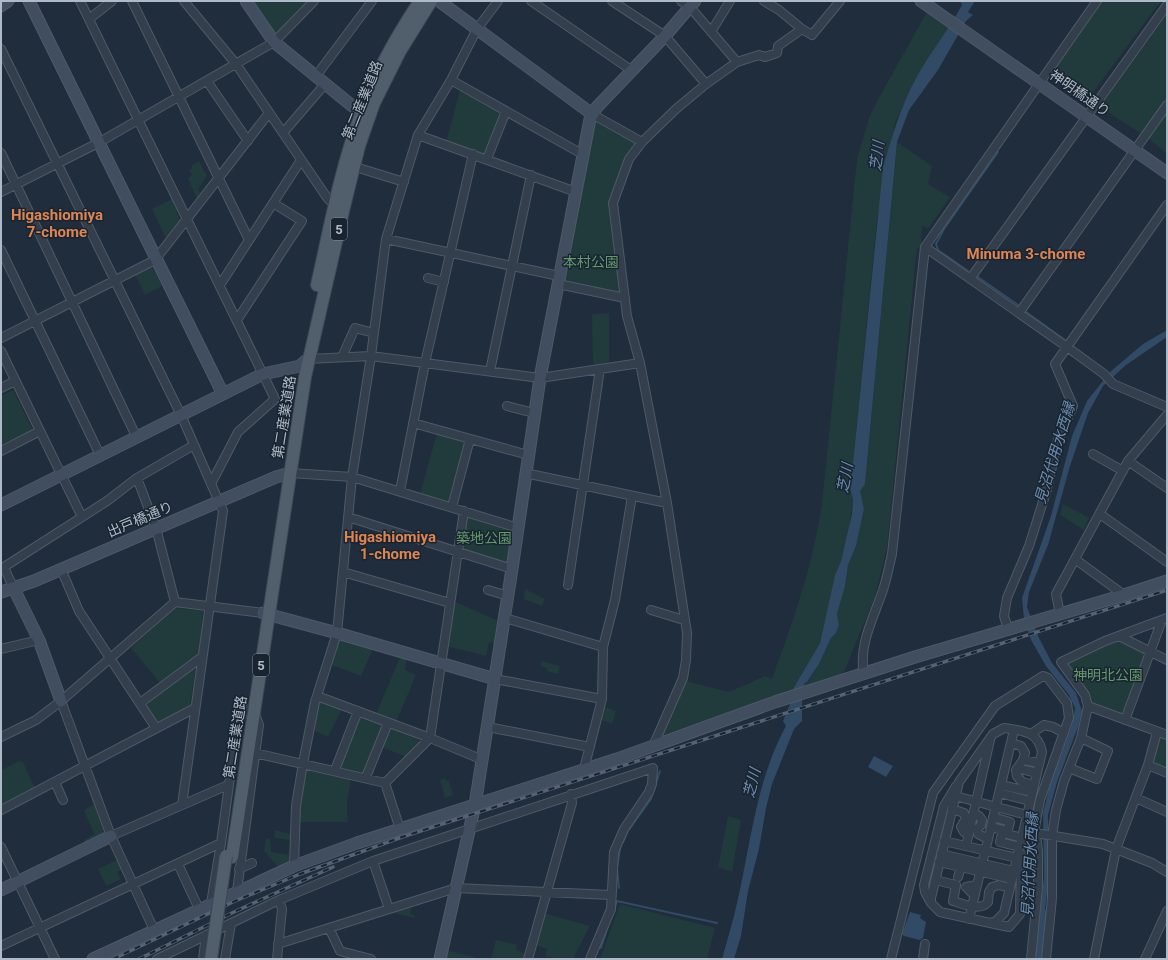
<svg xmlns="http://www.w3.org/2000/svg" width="1168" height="960" font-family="Roboto,'Noto Sans JP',sans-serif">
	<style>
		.green { fill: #213b3c }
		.water { fill: #314a65 }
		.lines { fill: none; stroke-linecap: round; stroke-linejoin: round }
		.stream { stroke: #314a65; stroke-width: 2 }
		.canal { stroke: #314a65; stroke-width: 7 }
		.street-casing { stroke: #4e5a66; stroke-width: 10 }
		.secondary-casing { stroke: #4e5a66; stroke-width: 13 }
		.primary-casing { stroke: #3c4855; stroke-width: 14 }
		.street { stroke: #333f4c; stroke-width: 8 }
		.secondary { stroke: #414e5f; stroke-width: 11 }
		.primary { stroke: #515e6c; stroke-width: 12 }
		.rail-casing { stroke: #546373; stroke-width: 3.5 }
		.rail { stroke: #192430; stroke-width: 2; stroke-dasharray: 6; stroke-linecap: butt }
		.primary-bridge-casing { stroke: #3c4855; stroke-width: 14; stroke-linecap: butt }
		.primary-bridge { stroke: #515e6c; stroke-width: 12 }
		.labels { text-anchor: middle; stroke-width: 3; stroke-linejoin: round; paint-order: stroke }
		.shield { fill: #192430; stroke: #818d9a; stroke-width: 1 }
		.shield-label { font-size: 13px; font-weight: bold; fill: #aebac8 }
		.street-label { font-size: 14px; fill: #aebac8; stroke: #192430 }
		.park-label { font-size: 14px; fill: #639b6c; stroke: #192430 }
		.water-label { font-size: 15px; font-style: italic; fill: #6b8daf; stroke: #192430 }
		.neighbourhood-label { font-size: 15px; font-weight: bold; fill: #de8552; stroke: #192430 }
	</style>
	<rect width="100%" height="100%" fill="#1f2d3c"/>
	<path class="green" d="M250,1H309L275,36Z
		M1100,1H1161L1085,103L1049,74Z
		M927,12L950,28L915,80L895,123L877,220L852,473L849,483L853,500L849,528L841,561L835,575L820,643L793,689L789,694L659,736L686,681L729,692L765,676L772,679C793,621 813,565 822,504L857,159L869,118L876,103Z
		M1167,14V98L1142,134L1100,107Z
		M460,90L499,111L500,114L485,153L482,155L446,142Z
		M1167,111V154L1148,138Z
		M594,119L636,144L625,159L609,201L619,293L562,281Z
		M897,142L932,166L928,184L950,197L928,229L922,225L921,248H917L887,547L875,597L844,672L839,678L803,689L805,682H808L819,664L831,638L836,633L839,625L837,614L845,586L848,565L856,546L864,509L860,491L865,484Z
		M199,161L207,176L198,189L200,192L197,199L188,178L192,175L189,170L192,168V165Z
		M172,199L180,221L166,239L152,209Z
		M151,267L153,268L162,286L145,295L135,275Z
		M609,313V362L594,365L593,363L592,314Z
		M13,390L33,431L1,445V396Z
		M437,433L467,441L450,502L420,494Z
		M1063,504L1089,518L1084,530L1060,515Z
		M467,514L514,530L508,563L462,549Z
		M525,589L545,599L542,606L524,599Z
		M453,601L499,621L494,644L489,642L486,656L446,646Z
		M175,608L203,611L199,654L160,683L131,648Z
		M1119,636L1150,652L1125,720L1088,706L1061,662Z
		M337,639L373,649L361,676L329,664Z
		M400,657L407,659L405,670L416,675L396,722L376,714Z
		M542,661L560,666L558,674L547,671V668L541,667Z
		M196,666L190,705L156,723L144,704Z
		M318,700L342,709L328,737L311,729Z
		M603,706L616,711L612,724L599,719Z
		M359,715L384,725L364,774L337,768Z
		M389,727L421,741L406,757L380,746Z
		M1160,738L1167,740V770L1151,763L1157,740Z
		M19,761L23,762L35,788L3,805L1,801V770Z
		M304,768L351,778L347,804L348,822H298Z
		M445,778L447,781L449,780L453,795L445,798L440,780Z
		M94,804L105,836L86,844L84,840L94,834L84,810Z
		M728,816L741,820L732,872L718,867Z
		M275,830L290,834V840L274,838Z
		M266,838L270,839L271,852L290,855V862L279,868L264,851Z
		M117,860L122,870L117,872L121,879L106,886L98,869Z
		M620,904L715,928L707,959H600Z
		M412,905L410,914L415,915L414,918L390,912Z
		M544,913L590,926L573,959H557L545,956L547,949L535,945Z
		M496,940L517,945L516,950L526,954L524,959H491Z
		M446,950L474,957V959H444Z"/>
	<path class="water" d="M960,1H975L968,12L973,15L966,21L938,70L909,110L897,142L865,484L860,491L864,509L856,546L848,565L845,586L837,614L839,625L836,633L831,638L819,664L807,682H805L802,694V721L794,729L772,784L766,808L759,849L748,891L741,936L734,959H722C727,940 733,922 737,903C751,842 756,781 786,726L783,721L793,697V689L820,643L835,575L841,561L852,514L853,500L849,483L852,473L883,167C892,137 900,108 915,80C929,54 948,31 962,5Z
		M1167,330V337L1126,365L1103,386L1088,413L1070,466L1048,545L1029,592L1027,607L1039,638L1052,663L1076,693L1082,711L1078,727L1057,782L1048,815L1049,876L1039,959H1034L1044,878L1043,813L1050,785L1072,725L1075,708L1069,695L1046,666L1031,640L1024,619L1022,598L1051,516L1072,436L1087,401L1110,372L1143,344Z
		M874,756L893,766L886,777L868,767Z
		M910,912L921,915L920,918L926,922L923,938L920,940L904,936L902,934Z"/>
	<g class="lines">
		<path class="stream" d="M968,271L938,250L936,244L944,229L998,152
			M978,277L1018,305
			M1026,312L1065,340
			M623,842L628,831L651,799L660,771
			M619,888L617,868L620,849
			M615,907L617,901L717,923
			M601,948L609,923"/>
		<path class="canal" d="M1041,959L1044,913"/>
		<g class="street-casing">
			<path id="street" d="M80,1L275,399L238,432L211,484
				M132,1L249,240
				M184,1L236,64L328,199L337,206
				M531,1L631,70
				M612,1L665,36L706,84
				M681,1L690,7L737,62
				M764,1L779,10L802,29
				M89,19L112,1
				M711,32L730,1
				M1,49L181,415L223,511L182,805
				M316,76L372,1
				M451,80L582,154
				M207,81L248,141
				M592,114L642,142
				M283,133L325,84
				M418,135L576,192
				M1,153L136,436
				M487,159L506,111
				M349,165L404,182
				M1,192L98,143L274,42L314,1
				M386,239L559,276
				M925,247L1067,347L1104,374L1113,384L1167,407
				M1,250L100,455
				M428,278L444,282
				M970,279L1167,5
				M558,284L625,298
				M220,285L301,160
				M1019,313L1167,105
				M237,320L302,221L273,203
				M1,338L155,260L269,113
				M1,351L82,517
				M342,357L355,328L374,333
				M308,359L371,356L540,378L640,363
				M490,371L531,175
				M1,388L15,381
				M507,406L534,413
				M413,423L528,455
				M1,451L40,431
				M1093,454L1123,471
				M1128,461L1167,488
				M290,473L352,477L518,528
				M525,473L667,503
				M137,478L156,528L175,602
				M400,491L425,363L473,154
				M452,507L470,439
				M1100,514L1167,562
				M348,517L512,569
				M1075,559L1124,595
				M61,569L79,611L156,728
				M343,572L450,603
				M568,585L600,369
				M14,589L4,567L107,501L137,478L194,445
				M488,590L508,596
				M651,610L684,620
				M1060,614L1056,594L1128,461L1167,415
				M505,618L603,647
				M1008,629L1004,616L1007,598L1029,546L1047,489L1058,440L1073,406L1055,364L1167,205
				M1119,636L1167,660
				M1,649L39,640
				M864,674C858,645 874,617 883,590C887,578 889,566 892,554L925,247L1097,1
				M495,679L602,699
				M317,696L430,738L464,511
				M61,701L111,836L154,930
				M140,703L202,657
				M1088,706L1167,735
				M1125,720L1162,620
				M488,727L590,747
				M1004,728C1023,731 1038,731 1042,752L1004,913L996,921L990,923L940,912L931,903V898L959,782L993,734Z
				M1031,734L1044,725L1053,727L1064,733
				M1,737L36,720L61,701L175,602L263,613
				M1011,743L1021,746L1025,753L1023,760L1016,770L1017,776L1022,782L1034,785
				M654,744L683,678L686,660L687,633L667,503L640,363L627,316L613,203L629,159L642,142L676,109L706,84L737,62L759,55L765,57L777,53L778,46L802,29L812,35L840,1
				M255,753L385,783L400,829
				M1023,760L1039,763
				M1148,765L1167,773
				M1017,768L1037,773
				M1069,768L1097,779L1108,751L1081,738
				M584,769L602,699L603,647L615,600L632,496
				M335,770L358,711
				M366,777L388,723
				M55,782L63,800
				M385,783L430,738L483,760
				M1001,785L1032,792
				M999,793L1030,801
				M955,796L1027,815
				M1136,798L1167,812
				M952,809L964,813L966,818L961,827L964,832L969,834
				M1,810L195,708
				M974,814L979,816L982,820L981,825L977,829L978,834L988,839
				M993,817L1010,822L1007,834L1022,838V842
				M991,827L1003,830L1000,842L1020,847
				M1036,833L1103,844L1152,863L1167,872
				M111,836L228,785
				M944,841L1017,858
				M966,846L990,740
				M1,847L55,959
				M941,854L1014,871
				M373,861L389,909
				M939,862L1012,879
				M178,864L199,909
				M294,866L296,806L303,763L315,702L337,633L352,477L371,356L386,239L418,135L451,80L477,29L498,1
				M239,869L252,863
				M958,877L961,867
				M935,880L956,885L953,901C963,904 980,912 988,902L989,892L992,887L999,885L1010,888
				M237,891L259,725L255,714
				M974,895L966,887L977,885
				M211,903L221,843L238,719L248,709
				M931,903L925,892L924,885L944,806L956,786
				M969,919L1014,730
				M990,923L1009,927L1020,914L1021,854
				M329,928L340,951L371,959
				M278,944L456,888L611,895
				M1,946L221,843
				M157,959L279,900L373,861L653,768L652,784L649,792L624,829L614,852L611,909L590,959
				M203,959L206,935
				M225,959L231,924
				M277,959L282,909L279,900
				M528,959L572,803L571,794
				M891,959L933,793L995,706L1043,676L1048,678L1067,703L1069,718L1040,800L1035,827L1038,851V887L1031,959
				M923,959L925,944
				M1046,959L1052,898V836L1056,810L1064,781L1081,738L1088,706L1085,695L1061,662L1105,641L1167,618
				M1094,959L1116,849L1148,765L1157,732
				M1145,959L1167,911"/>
		</g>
		<g class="secondary-casing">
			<path id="secondary" d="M29,1L223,394
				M246,1L274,42L367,118
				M439,1L592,114
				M921,1L1167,173
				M1,6L8,1
				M1,505L263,374L300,366L308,359
				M14,589L39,640L61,701
				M1,592L34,581L276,477L290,473
				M263,613L337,633L495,679
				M1,890L111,836
				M93,959L294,866L357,843L617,759L775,702L915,657L1124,595L1167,581
				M440,959L475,805L512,569L540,378L590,119L597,107L665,36L695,1"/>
		</g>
		<g class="primary-casing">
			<path id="primary" d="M317,285C330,228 340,170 361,114C375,74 396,37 420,1
				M232,857L305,377L344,207L359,146L374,103L400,51L431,1"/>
		</g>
		<use href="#street" class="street"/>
		<use href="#secondary" class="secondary"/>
		<use href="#primary" class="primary"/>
		<g class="rail-casing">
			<path id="rail" d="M113,959L235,901L300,874L402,837L1167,590
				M139,959L234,912L333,867"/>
		</g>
		<use href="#rail" class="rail"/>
		<g class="primary-bridge-casing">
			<path id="primary-bridge" d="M211,959L226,856"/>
		</g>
		<use href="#primary-bridge" class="primary-bridge"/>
	</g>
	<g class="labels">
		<g class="shield">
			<rect x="331" y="218" width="16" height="22" rx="3"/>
			<rect x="253" y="654" width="16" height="22" rx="3"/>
		</g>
		<g class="shield-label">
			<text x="339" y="234">5</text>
			<text x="261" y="670">5</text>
		</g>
		<g class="street-label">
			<text transform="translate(1080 93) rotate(35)" y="5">神明橋通り</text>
			<text transform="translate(362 100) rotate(-68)" y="5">第二産業道路</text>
			<text transform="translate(284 417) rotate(-81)" y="5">第二産業道路</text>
			<text transform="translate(140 519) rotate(-23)" y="5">出戸橋通り</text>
			<text transform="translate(235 737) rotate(-81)" y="5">第二産業道路</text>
		</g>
		<g class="park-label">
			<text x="591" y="267">本村公園</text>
			<text x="484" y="543">築地公園</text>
			<text x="1108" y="680">神明北公園</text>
		</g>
		<g class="water-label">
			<text transform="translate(877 156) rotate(-83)" y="5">芝川</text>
			<text transform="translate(1055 453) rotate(-73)" y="5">見沼代用水西縁</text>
			<text transform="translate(845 478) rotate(-80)" y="5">芝川</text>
			<text transform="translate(752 783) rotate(-76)" y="5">芝川</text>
			<text transform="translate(1030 865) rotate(-87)" y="5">見沼代用水西縁</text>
		</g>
		<g class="neighbourhood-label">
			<text x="57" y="220">Higashiomiya<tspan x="57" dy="17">7-chome</tspan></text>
			<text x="1026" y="259">Minuma 3-chome</text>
			<text x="390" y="542">Higashiomiya<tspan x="390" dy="17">1-chome</tspan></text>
		</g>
	</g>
	<rect width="1168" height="960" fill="none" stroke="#aebac8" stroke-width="4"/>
</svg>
